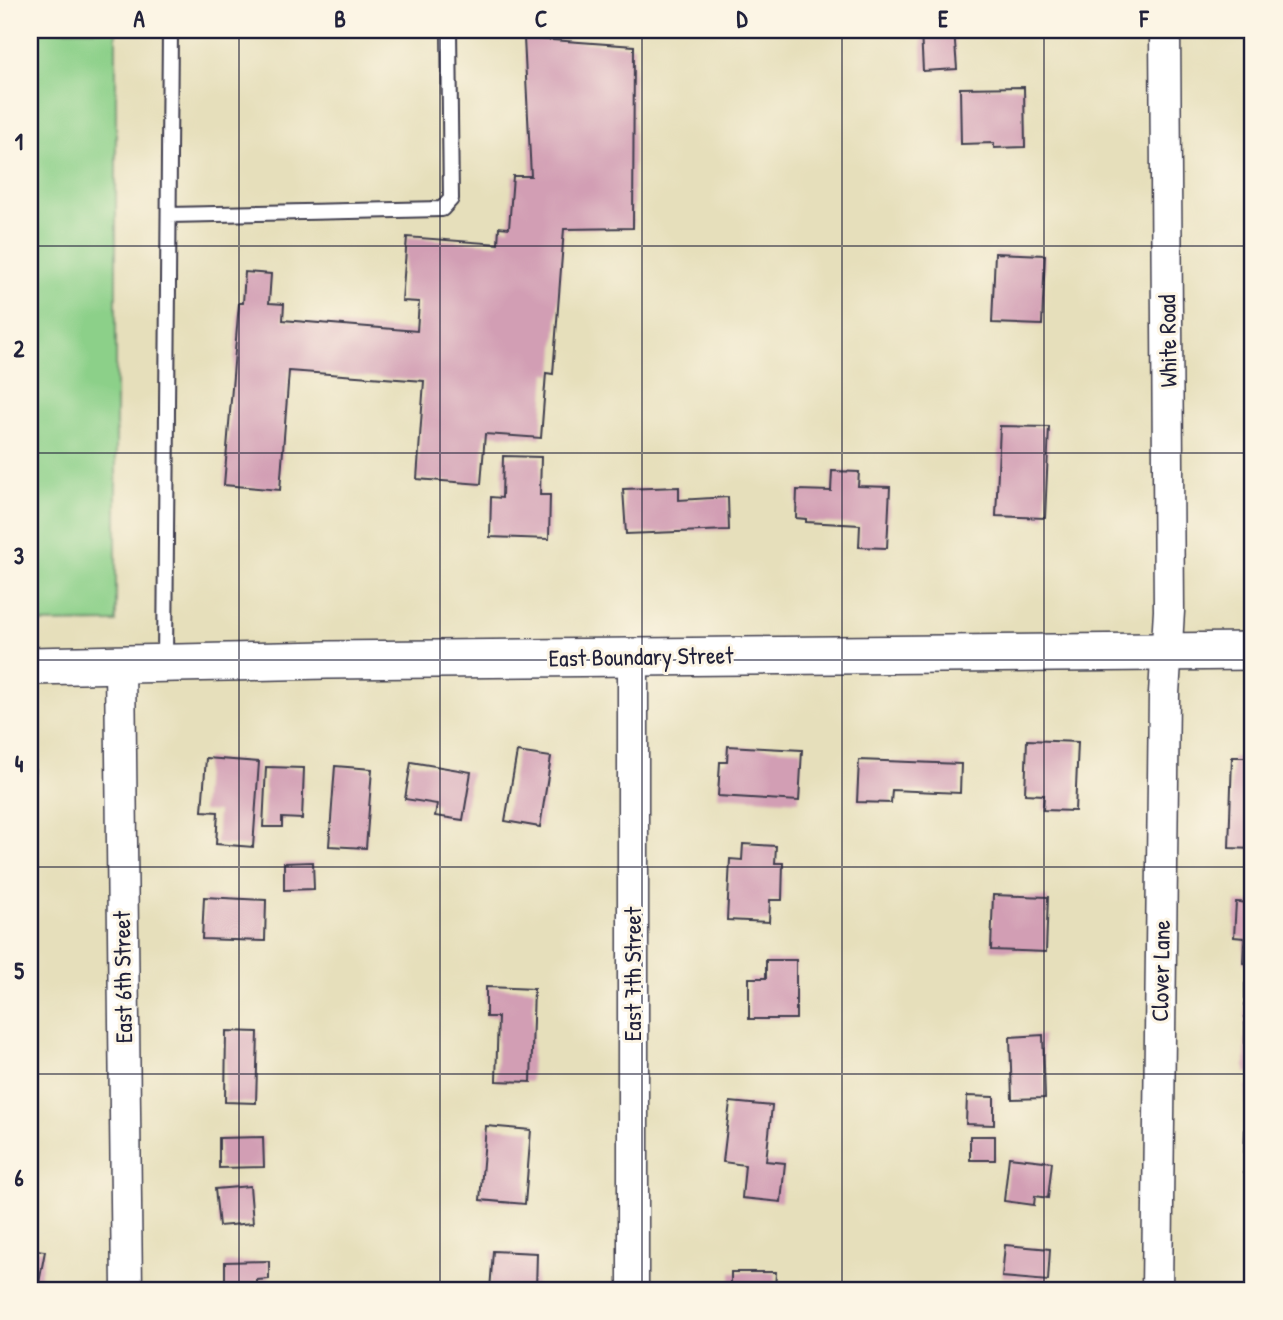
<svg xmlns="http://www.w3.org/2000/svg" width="1283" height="1320" font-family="'Patrick Hand',sans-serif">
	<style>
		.green { fill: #8cd089; stroke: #577962; stroke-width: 2 }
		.building { fill: #d29eb4 }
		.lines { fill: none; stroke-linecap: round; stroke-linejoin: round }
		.service-casing { stroke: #3f3e4e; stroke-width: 18 }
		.minor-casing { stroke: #3f3e4e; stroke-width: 33 }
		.tertiary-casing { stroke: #3f3e4e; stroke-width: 40 }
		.service { stroke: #fff; stroke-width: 14 }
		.minor { stroke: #fff; stroke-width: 30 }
		.tertiary { stroke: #fff; stroke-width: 37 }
		.grid { fill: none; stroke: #22223b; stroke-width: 2; stroke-opacity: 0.55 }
		.labels { text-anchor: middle; stroke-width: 6; stroke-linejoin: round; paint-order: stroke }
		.street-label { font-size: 24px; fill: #22223b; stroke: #fcf5e5 }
		.neatline { fill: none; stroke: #22223b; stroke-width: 2.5 }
		.grid-label { font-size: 23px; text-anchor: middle; font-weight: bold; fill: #22223b }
	</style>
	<rect width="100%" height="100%" fill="#fcf5e5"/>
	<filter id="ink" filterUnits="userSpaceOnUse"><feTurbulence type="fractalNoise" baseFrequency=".0143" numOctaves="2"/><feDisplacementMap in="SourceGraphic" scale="14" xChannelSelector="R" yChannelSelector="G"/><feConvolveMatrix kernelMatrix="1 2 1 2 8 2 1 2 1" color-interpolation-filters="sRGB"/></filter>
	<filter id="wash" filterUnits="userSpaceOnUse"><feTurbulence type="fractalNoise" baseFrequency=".00686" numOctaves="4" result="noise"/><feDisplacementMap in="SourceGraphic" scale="28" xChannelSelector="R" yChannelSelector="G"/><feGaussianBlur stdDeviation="1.57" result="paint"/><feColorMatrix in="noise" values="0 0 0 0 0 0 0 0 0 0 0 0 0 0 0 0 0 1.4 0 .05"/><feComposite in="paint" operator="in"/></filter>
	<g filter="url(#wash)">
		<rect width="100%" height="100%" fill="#e6dfbb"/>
		<path class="green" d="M30,30H116V622L30,623Z"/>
		<g id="blocks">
			<path class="building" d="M954,30L957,69L923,71L921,31Z
				M524,38L634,46L633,228L564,229L553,374L546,373L541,438L485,434L481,484L417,479L424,381L289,371L280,490L224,485L239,303H243L245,272L271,274L269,303L284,304L283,320L417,331L419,302L402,301L407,237L498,244L499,227L509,228L513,176H531Z
				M1024,87L1025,147L994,148V143L961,144L960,88Z
				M995,253L1045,255L1042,325L992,323Z
				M1000,426L1049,427L1045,518L996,516Z
				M503,456L541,457L540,495H550L549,539L490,537L491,497L502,498Z
				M832,471L859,472L858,486L890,487L887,548L859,547L860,525L806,522V519L796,518L797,490L831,491Z
				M679,487V500L728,497L729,530L626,534L623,489Z
				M1027,740L1078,742L1075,811L1043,810L1044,795L1025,794Z
				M728,746L802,750L799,801L718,796L720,762H727Z
				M517,752L551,757L540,827L505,821Z
				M1232,757H1253V849L1229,848Z
				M206,758L259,762L253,847L216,844L218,812L202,811Z
				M30,760H35L33,796L30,797Z
				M859,760L961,764L960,793L892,790L891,803L857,802Z
				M411,762L471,772L463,820L435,816L437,804L405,799Z
				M335,766L372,769L366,848L329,846Z
				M266,767L304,768L302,819L282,818V827H263Z
				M743,844L776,846L775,863H783L782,900H770L769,922L727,920L730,859L742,860Z
				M313,862L314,889L284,890V863Z
				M993,895L1048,897L1046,952L991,950Z
				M204,897L266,900L265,941L202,939Z
				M1236,902L1253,903V964L1243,963L1244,938L1234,937Z
				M766,960H796V1019H749V978H766Z
				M1245,984L1253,985V1073H1245Z
				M486,987L534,989L531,1082L496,1081L498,1017H486Z
				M226,1031L258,1032L256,1103L225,1102Z
				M1043,1035L1045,1098L1012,1099L1010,1037Z
				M1246,1086H1253V1172H1244Z
				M967,1096L994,1097V1125L966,1124Z
				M730,1102L772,1106L766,1161L785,1163L781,1202L742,1198L745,1165L723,1162Z
				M486,1126L531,1130L525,1204L480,1200Z
				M970,1136H995V1160H970Z
				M263,1137L264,1167L219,1168V1138Z
				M1009,1157L1052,1162L1048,1198L1035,1196L1034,1205L1004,1201Z
				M30,1182H36L34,1228H30Z
				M250,1186L253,1223L219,1226L215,1189Z
				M1247,1188H1253V1261H1249Z
				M1005,1245L1050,1249L1048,1281L1002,1277Z
				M30,1249L45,1251L39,1283L30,1282Z
				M493,1251L537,1253L536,1290H490Z
				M269,1261V1279L257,1280V1290H225V1262Z
				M731,1272H776L775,1290H731Z"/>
		</g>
	</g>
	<g filter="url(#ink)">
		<use href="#blocks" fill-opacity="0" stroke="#3f3e4e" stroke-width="2"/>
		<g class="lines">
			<g class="service-casing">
				<path id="service" d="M169,215L442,209L451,199L449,30
					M165,662L170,30"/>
			</g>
			<g class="minor-casing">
				<path id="minor" d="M633,657V1290
					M120,665L127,1290
					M1157,1290L1164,694L1169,611L1165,30"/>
			</g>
			<g class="tertiary-casing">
				<path id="tertiary" d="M30,666L327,660L1253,651"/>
			</g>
			<use href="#service" class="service"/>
			<use href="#minor" class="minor"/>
			<use href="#tertiary" class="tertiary"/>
		</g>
	</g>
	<path class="grid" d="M239,30V1290M440,30V1290M642,30V1290M842,30V1290M1044,30V1290M30,246H1253M30,453H1253M30,660H1253M30,867H1253M30,1074H1253"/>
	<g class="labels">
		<g class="street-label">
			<text transform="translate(1168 341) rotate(-91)" y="8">White Road</text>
			<text transform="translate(641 657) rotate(-1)" y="8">East Boundary Street</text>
			<text transform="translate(1161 971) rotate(-89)" y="8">Clover Lane</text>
			<text transform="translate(633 974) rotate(-90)" y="8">East 7th Street</text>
			<text transform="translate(123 977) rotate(-91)" y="8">East 6th Street</text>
		</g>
	</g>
	<rect width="1283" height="1320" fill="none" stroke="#fcf5e5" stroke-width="77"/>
	<rect x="38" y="38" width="1206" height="1244" class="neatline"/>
	<g class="grid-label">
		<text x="139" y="27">A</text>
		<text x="340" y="27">B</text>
		<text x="541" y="27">C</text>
		<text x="742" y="27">D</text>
		<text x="943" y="27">E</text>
		<text x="1144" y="27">F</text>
		<text x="19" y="150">1</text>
		<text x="19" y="357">2</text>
		<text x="19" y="564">3</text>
		<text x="19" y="772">4</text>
		<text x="19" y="979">5</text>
		<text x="19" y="1186">6</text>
	</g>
</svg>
